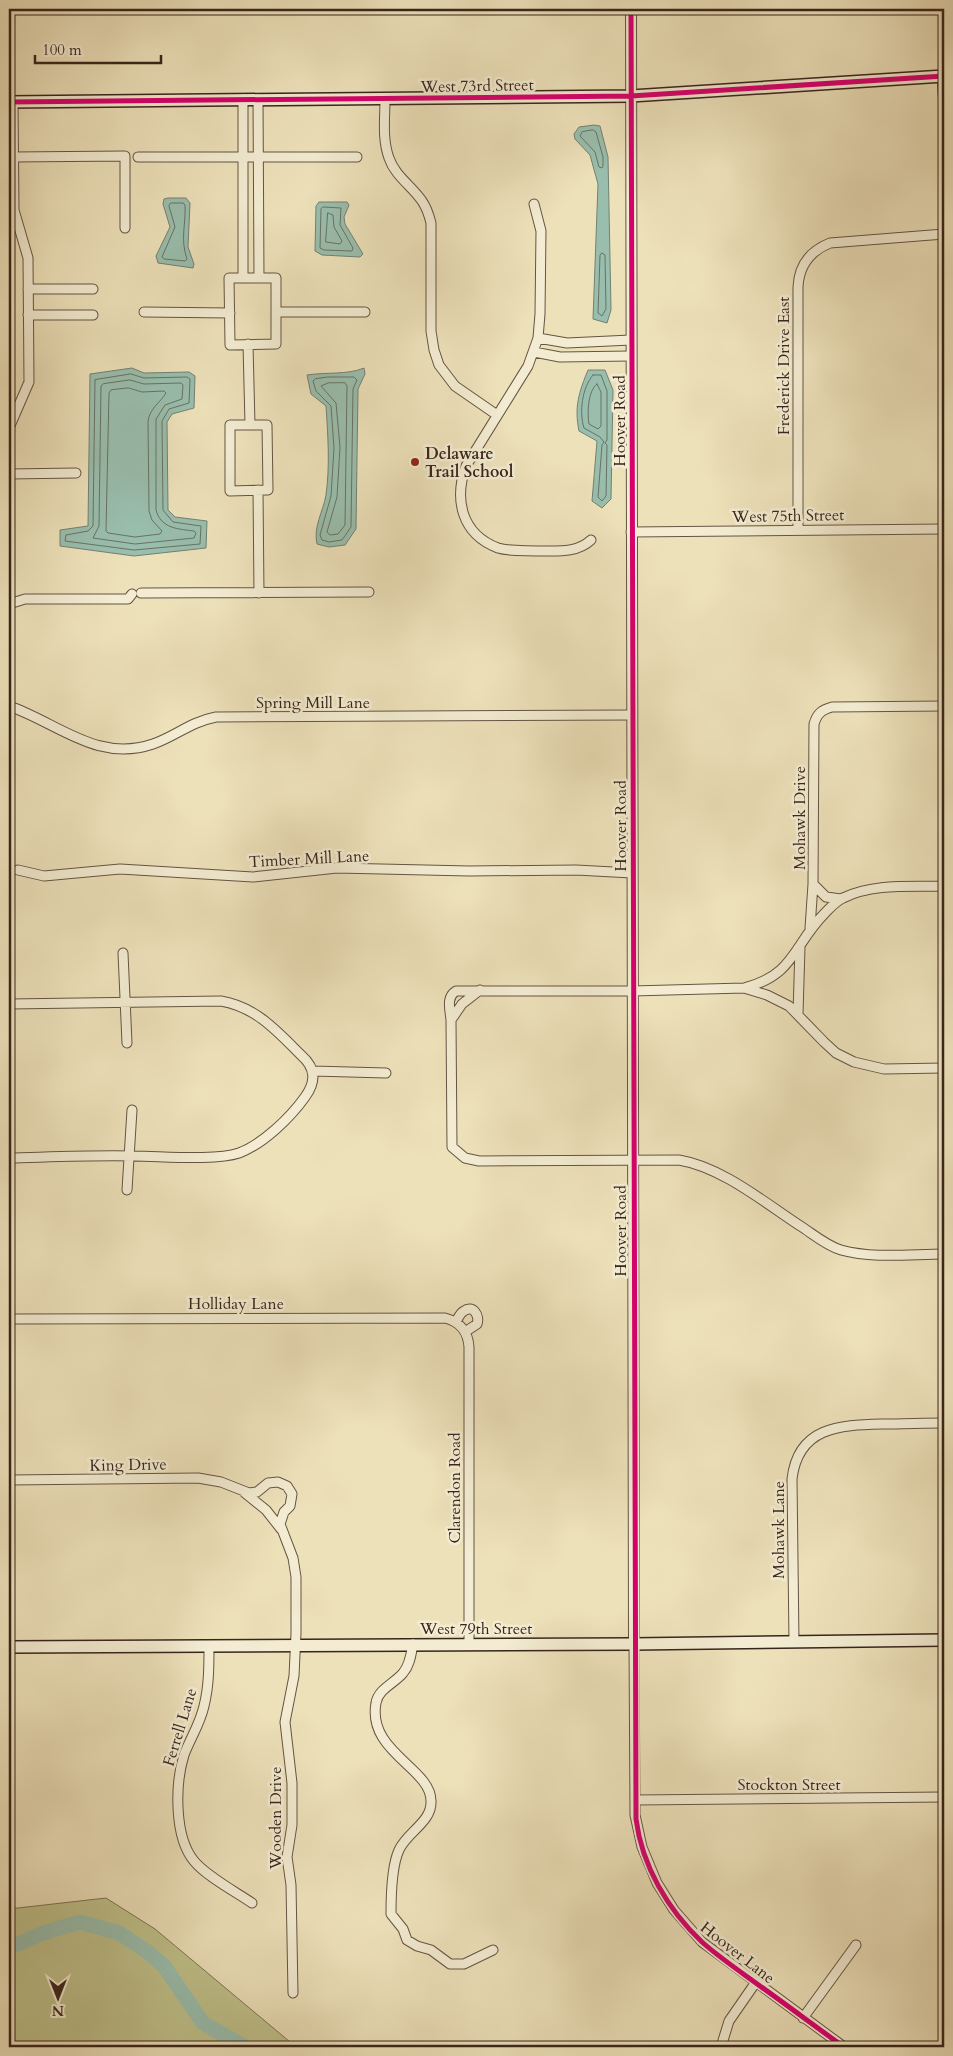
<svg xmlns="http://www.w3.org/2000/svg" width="953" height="2056" font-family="Cardo,serif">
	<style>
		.green { fill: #bfc18b; stroke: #7c7353 }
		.water { fill: #99bead; stroke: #728173 }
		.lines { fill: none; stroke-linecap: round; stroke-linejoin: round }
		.shore { stroke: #687264; stroke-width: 1 }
		.river { stroke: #99bead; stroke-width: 15 }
		.minor-casing { stroke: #655443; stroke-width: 11 }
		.tertiary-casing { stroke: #655443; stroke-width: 12 }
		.secondary-casing { stroke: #38251b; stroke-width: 14 }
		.minor { stroke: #f3ecd2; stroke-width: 9 }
		.tertiary { stroke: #f3ecd2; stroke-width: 10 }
		.secondary { stroke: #f3ecd2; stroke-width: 11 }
		.cycleway-casing { stroke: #f3ecd2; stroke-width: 8 }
		.cycleway { stroke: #d6006c; stroke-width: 5 }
		.poi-dot { fill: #8f2418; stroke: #f3ecd2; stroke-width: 2 }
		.labels { text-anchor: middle; stroke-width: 5; stroke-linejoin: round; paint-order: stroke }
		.street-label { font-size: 16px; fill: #38251b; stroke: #f3ecd2 }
		.poi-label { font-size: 16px; font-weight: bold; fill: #38251b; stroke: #f3ecd2; text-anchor: start }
	</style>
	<rect width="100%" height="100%" fill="#ede1ba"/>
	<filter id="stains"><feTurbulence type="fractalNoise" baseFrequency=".004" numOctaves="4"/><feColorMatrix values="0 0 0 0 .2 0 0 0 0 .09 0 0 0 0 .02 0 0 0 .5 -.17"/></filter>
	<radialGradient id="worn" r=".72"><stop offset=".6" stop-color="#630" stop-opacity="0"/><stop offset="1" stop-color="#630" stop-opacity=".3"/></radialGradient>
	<path class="green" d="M106,1898L155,1929L296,2047H9V1909Z"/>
	<path class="water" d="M594,125L600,126L608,157L611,310L607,323L593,319L598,184L590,155L575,139L574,134L579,127Z
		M168,198H186L190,203L188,247L194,264L193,268L158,263L156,256L170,227L163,204L164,199Z
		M319,202H347L349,205L344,217L345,224L363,254L360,257L322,255L315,251L316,206Z
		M132,368L144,373L189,372L195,376L194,408L172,414L167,422L168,510L175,517L207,521L206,548L134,556L60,546V530L88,526L90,374Z
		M364,368L365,374L358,389L356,529L345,545L329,547L317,544C313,527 323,512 326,495C330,466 328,436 326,406L311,394L307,375C325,372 348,375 364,368Z
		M588,370H605L613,390L611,499L602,508L592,501L597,441L579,431C574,407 579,392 588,370Z"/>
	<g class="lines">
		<path class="shore" d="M593,130L596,132L603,157V166L602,168L599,167L595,152L580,136L582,132Z
			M171,203H183L185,205C186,225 180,239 187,259L185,261L164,259L162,257L175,227L169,206Z
			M323,207L341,208L340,225L353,248L352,251L324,250L320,248L321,209Z
			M328,213L333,215L334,227L342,241L340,244L326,242Z
			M602,253L605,255L606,309L602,316L598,313L600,256Z
			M131,374L144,378L187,377L190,379L189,403L169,409L162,421L163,510L173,522L201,526L200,544L134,550L65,541L66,535L88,531L93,526L95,380Z
			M593,375H601L607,391V440L605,443L607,445L606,496L602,501L598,497L602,445L604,442L600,437L584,428C579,412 582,388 593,375Z
			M328,377H354L357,380L353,389L351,527L342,540L329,542L322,540L320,535L331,496L334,448L331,406L316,391L313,381L315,379Z
			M130,380L144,384L181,383L183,385L182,399L165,405L156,419V510C161,529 179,529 194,531L196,533L194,538L135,544L93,538L99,526L101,386L103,384Z
			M345,383L347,386L345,525L338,534L330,535L327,532L337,497L340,447L336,403L321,386L328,383Z
			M597,384L601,392V426L598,429L589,424C587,413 588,390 597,384Z
			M129,388L142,392L164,391L166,393C160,403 150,408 148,421L149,511L152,520L162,531L160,534L135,537L108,533L106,531L109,393L111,390Z"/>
		<path class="river" d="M9,1948L43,1933L80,1922L119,1933L148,1952L164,1966L203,2023L245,2047"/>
		<g class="minor-casing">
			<path id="minor" d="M942,76L944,107
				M243,99V278
				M258,99L259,278
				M385,99C385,118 382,139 389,158C395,176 412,186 422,201C427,208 429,215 431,223V331L434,350L439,365L455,386L497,415
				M14,157L125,156V228
				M138,157H357
				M534,204L541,231L540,314L538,338L528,366L466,466C454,499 461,534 498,548C511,552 526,550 540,551C558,551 577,553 591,540
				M229,278H276V344L230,345Z
				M28,289H93
				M144,312L230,313
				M276,312H365
				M28,315H93
				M538,338L567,343L631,340
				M248,344L250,425
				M534,352L560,357L631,356
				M230,425H267L268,490L230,491Z
				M9,428L29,382L28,258L14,210L13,102
				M9,474L76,473
				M258,490L259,593
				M798,530V287C799,266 810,251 830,243L944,234
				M631,532L944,529
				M141,593L369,592
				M9,604L25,599H128L132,594
				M9,706C58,723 97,763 153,744C176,736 190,722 216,717L632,715
				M18,870L44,876L120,869L253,877L337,868L469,871L576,870L632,873
				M813,884L826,897L841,899
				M810,928L813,884L814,724C817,714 821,710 832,707L944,706
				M123,953L127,1043
				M744,988C795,975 793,945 825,913C830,908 836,901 843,898C873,883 911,887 944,886
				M480,990L462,1004L451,1020L452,1147L465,1158L479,1161L679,1160C722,1167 765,1203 802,1227C814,1235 827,1246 841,1250C874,1259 911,1254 944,1254
				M9,1004L221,1001C256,1007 277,1031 301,1055C316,1068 316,1082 305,1097C290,1118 263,1144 239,1153C215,1161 161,1156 134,1156C92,1155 50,1157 9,1158
				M798,1014L800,947
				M451,1020C450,1009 446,997 456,991H632L744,988L767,995L789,1006L824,1042L836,1053L854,1062L884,1069L944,1068
				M313,1071L386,1073
				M127,1190L132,1110
				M9,1319L445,1318C460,1322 468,1331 469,1347V1644
				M456,1322C458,1318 460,1313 464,1311C473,1304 480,1316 477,1324L465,1332
				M9,1480L198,1478L221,1482L249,1493L257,1492L268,1483L278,1482L287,1486L292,1494L290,1506L284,1512L280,1524L293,1558L296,1577V1633L294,1676L285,1722L292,1783V1825L287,1857L291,1885L293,1993
				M245,1493L266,1510L281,1529
				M794,1642L792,1479C798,1427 839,1425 882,1424C903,1424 924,1423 944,1423
				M413,1644C411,1654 410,1665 403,1673C395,1683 378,1689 376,1703C367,1752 431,1768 431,1801C432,1822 407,1832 399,1850C392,1865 391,1897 391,1914L403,1929L407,1940L417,1946L431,1950L450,1964H464L493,1950
				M634,1644L635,1815L642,1847L657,1883L674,1910L702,1942L844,2047
				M209,1646C209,1666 209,1686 204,1706C200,1724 190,1739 184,1755C175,1784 174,1837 194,1861C206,1876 236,1892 252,1903
				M635,1800L944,1797
				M803,2018L856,1945
				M721,2047L729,2021L756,1982"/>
		</g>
		<g class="tertiary-casing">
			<path id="tertiary" d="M631,9L634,1644"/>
		</g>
		<g class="secondary-casing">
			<path id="secondary" d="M9,102L631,96L944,76
				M9,1647L634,1644L944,1640"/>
		</g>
		<use href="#minor" class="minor"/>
		<use href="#tertiary" class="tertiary"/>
		<use href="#secondary" class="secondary"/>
		<g class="cycleway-casing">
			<path id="cycleway" d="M631,9L636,1819C642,1866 668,1910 702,1942C720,1958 741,1972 760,1986C788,2006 816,2027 844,2047
				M9,102L631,96L944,76"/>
		</g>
		<use href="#cycleway" class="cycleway"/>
	</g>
	<circle class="poi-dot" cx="415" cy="462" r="5"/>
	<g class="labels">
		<g class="street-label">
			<text transform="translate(477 85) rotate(-1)" y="6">West 73rd Street</text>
			<text transform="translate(783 366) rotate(-90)" y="6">Frederick Drive East</text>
			<text transform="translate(619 421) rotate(-90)" y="6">Hoover Road</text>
			<text transform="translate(788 515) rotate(-1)" y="6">West 75th Street</text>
			<text x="313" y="708">Spring Mill Lane</text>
			<text transform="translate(799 818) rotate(-90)" y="6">Mohawk Drive</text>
			<text transform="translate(620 826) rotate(-90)" y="6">Hoover Road</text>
			<text transform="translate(309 858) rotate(-3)" y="6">Timber Mill Lane</text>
			<text transform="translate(620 1231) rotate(-90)" y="6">Hoover Road</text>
			<text x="236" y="1309">Holliday Lane</text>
			<text transform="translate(128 1464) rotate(-1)" y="6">King Drive</text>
			<text transform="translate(454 1488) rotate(-90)" y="6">Clarendon Road</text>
			<text transform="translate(778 1530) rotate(-90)" y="6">Mohawk Lane</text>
			<text x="476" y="1634">West 79th Street</text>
			<text transform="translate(179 1727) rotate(-73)" y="6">Ferrell Lane</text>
			<text x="789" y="1790">Stockton Street</text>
			<text transform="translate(275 1818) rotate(-90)" y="6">Wooden Drive</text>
			<text transform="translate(738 1952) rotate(38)" y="6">Hoover Lane</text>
		</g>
		<g class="poi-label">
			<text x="425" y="459">Delaware<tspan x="425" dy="18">Trail School</tspan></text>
		</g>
	</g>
	<rect width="953" height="2056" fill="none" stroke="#ede1ba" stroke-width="30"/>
	<rect x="10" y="10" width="933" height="2036" fill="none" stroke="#38251b" stroke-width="2.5"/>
	<rect x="15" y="15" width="923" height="2026" fill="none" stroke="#38251b"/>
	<g transform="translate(58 1998) rotate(180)" stroke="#f3ecd2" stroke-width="4" paint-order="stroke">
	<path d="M0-4L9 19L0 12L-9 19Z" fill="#38251b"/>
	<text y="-8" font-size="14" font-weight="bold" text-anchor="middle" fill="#38251b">N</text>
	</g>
	<path d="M35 55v8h126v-8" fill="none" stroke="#38251b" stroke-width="2.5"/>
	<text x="42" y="55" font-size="15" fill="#38251b" stroke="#f3ecd2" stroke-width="4" paint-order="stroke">100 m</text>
	<rect width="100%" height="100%" filter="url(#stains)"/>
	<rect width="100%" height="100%" fill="url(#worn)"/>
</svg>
